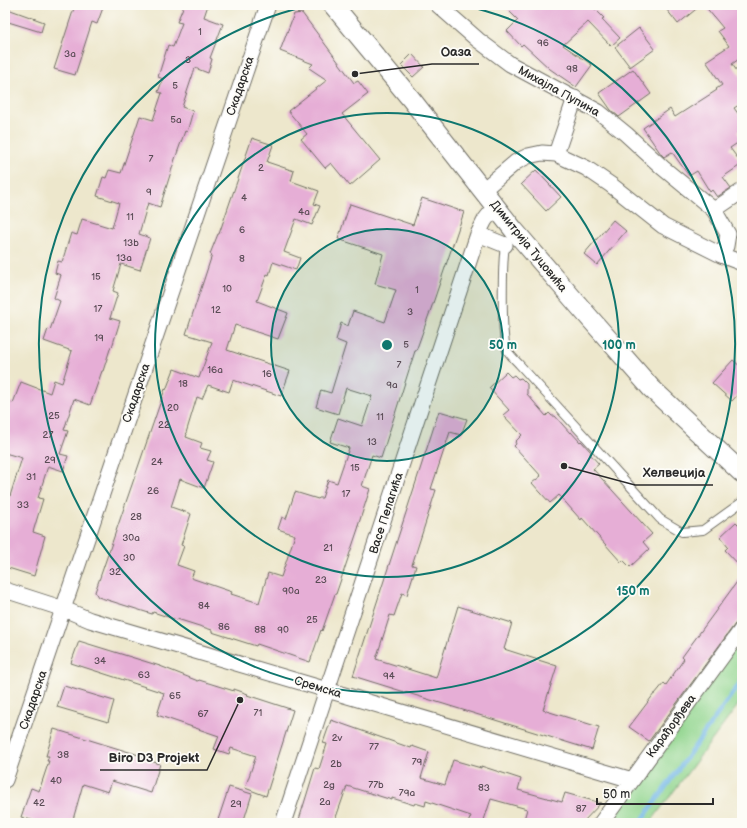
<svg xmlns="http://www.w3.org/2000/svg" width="747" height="828" font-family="'Balsamiq Sans',sans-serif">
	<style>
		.green { fill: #91d58e; stroke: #5e805c }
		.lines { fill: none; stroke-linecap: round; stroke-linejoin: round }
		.stream { stroke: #6fb6e6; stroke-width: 4.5 }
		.building { fill: #e6aed6 }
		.service-casing { stroke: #6f6d63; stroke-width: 10 }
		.minor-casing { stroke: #6f6d63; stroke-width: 17 }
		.tertiary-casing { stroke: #6f6d63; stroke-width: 21 }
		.service { stroke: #fff; stroke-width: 8 }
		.minor { stroke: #fff; stroke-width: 15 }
		.tertiary { stroke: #fff; stroke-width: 19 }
		.ring { fill: none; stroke: #0f766e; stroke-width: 2 }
		.labels { text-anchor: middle; stroke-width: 3.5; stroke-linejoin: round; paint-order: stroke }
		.number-label { font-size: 10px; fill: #5a4c56 }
		.street-label { font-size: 12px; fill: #2b2b2b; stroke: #fdfcf7 }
		.centre { fill: #0f766e; stroke: #fdfcf7; stroke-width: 2 }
		.ring-label { font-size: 12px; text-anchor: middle; font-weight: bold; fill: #0f766e; stroke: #fdfcf7; stroke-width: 3.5; stroke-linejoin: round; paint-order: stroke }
		.leader { fill: none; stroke: #2b2b2b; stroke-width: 1.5 }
		.callout-dot { fill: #2b2b2b; stroke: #fdfcf7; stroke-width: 1.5 }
		.callout-label { font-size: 13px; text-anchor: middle; font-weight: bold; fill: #2b2b2b; stroke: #fdfcf7; stroke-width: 3.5; stroke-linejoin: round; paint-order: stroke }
	</style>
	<rect width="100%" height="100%" fill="#fdfcf7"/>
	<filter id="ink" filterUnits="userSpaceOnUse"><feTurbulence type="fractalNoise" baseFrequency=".025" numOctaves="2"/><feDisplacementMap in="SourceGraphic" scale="8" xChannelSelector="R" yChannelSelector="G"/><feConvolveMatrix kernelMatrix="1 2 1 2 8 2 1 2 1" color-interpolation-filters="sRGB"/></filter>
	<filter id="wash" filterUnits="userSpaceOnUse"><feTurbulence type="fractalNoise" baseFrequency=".012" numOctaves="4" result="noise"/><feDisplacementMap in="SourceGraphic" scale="16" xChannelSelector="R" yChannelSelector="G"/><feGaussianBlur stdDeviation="0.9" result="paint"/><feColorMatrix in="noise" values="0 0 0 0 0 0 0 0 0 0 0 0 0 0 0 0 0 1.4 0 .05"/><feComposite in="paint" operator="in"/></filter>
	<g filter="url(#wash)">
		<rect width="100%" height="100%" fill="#ede7cc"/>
		<path class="green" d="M742,634V700L650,823H604Z"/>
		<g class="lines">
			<path class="stream" d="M640,823L742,680"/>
		</g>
		<g id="blocks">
			<path class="building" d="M75,5H104L97,24L92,22L75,75L54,69Z
				M184,5H208L204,17L223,24L210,58L212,59L208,73L195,68L182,107L193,111L187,132L185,131L175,159L160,207L148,203L139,234L150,238L140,270L121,264L113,291L118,293L110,318L120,321L112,347L111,346L103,371H102L90,405L74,399L64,430L68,431L60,454L68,456L63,471L48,466L38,498L43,499L33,532L45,536L34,576L5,567V494L10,496L22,458L5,453V400L13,403L21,382L50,393L54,380L62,383L72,351L44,341L48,329L50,330L60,301L54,298L61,275L55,273L58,261L62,262L71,233L77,235L82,219L112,228L119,203L97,196L103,177L106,178L109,170L121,173L140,116L153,120L162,93L158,92L163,79L158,77L168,45L173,47L182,23L177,22Z
				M503,5H591L604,18L602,19L620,38L611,46L588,22L563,45L592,65L576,87L550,69L523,44L521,46L507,31L518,20Z
				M663,5H701L678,24Z
				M704,5H737L742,12V63L739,59L732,64L742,78V103L734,108L742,119V129L737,132L742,140L730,148L742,164L723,177L731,188L717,197L712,190L710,192L697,171L689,176L672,152L664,157L661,154L643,128L670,109L675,117L717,90L716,89L722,85L706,61L729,46L718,31L723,28Z
				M5,8L44,22L41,32L5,21Z
				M302,13L354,83L358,81L368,94L342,114L380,160L350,186L331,163L325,168L301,139L307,134L288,111L327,80L309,68L313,64L280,51L294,14Z
				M639,28L655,49L630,67L615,47Z
				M412,54L424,67L413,77L401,65Z
				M633,69L651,94L619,117L611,110L599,93Z
				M252,138L273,145L267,162L294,171L291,181L319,191L314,204L320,206L312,225L296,219L284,252L300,258L296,270L273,262L269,275L267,274L257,301L288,313L278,339L235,325L227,350L290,371L281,396L233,380L229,392L208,385L202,399L197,397L186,433L187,434L186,437L202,443L200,448L211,451L207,460L213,462L204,488L180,479L171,507L191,514L181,545L184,546L177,565L194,571L191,578L232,592L231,594L259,603L268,573L281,577L295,535L278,529L282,517L286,519L295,492L318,499L319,498H322L328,480L337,483L349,448L330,442L338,418L362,426L372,396L346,388L338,414L316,407L321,390L331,393L341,360L346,344L336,340L341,323L348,326L353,311L385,322L396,290L375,284L383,254L338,239L350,204L413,225L422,198L464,212L432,306L416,351H415L381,458L372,455L362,486L370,489L358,526H359L336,594H335L322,631L321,630L310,662L257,644L256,646L212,632V630L177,619V620L153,612L152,614L98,597L95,592L165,389L166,390L174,369L199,378L212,342L186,334L212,255L210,254L218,234H219Z
				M536,170L561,197L546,211L521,184Z
				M613,220L626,231L597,265L584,254Z
				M733,360L742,368V390L732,401L712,383Z
				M506,372L511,377L514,375L518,379L521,378L527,384V394L546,416L549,413L552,416H555L570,433L571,432L580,442L581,441L591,452L590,454L599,464L593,469L652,534L643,542L649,549L630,567L623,560L621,562L582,518L581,520L559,495L550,503L532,483L541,476L514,446L516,444L515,442L522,435L503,415L509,410L489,388Z
				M439,411L467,419L461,435L450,432L431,489L436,490L412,565L416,566L407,595L402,593L394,616L390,615L376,659L436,678L458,606L512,623L504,649L557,666L543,710L599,727L592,750L353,676Z
				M736,522L742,528V568L725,550L728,547L720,537Z
				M742,575V620L738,621L735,624L649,741L629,727L654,694H655L664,683L666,685L684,659L682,657Z
				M79,641L160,666L198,681L199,680L234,691V689L248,694L247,695L293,710L266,796L245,788L256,756L231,748L229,754L214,749L219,736L157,715L164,693L71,663Z
				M64,686L114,701L108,722L57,707Z
				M331,720L411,748L412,746L429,752L421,778L445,785L453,760L481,768V766L521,779L518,790L562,802L565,793L601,803L582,823H523L527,809L491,799L483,823H468L471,816L426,801L425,806L415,803L414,805L392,798V800L347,786L334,823H298L315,768L319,769L327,744L323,743Z
				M54,729L142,756L141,758L160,764L151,793L112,781L108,792L83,784L72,823H41L21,817L31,788L39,791L49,761H47L49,756H46Z
				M229,787L252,794L243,823H217Z"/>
		</g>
	</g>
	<g filter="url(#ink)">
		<use href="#blocks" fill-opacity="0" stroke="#6f6d63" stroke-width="1"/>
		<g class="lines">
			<g class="service-casing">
				<path id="service" d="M506,241C502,255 501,338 507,350C510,355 515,360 519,364L660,519L682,532L703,530L742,502"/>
			</g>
			<g class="minor-casing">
				<path id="minor" d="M438,5L478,40L510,64L599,112L626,134L663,168L714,210L728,234L726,246L721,255
					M556,154L575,98
					M483,190L516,162L528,156L542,153L556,154L586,168L611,185L663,226L721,255L742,263
					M714,210L742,191
					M478,234L505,245
					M5,590L64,609L90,620L632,780
					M5,780L268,5
					M283,823L478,234L485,220L496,206
					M601,823L742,629"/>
			</g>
			<g class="tertiary-casing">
				<path id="tertiary" d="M333,5L411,99L513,229L580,307L651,388L742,473"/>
			</g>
			<use href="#service" class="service"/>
			<use href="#minor" class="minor"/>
			<use href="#tertiary" class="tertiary"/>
		</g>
	</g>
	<circle cx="387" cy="345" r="116" fill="#0f766e" fill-opacity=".12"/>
	<g class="ring">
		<circle cx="387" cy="345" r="116"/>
		<circle cx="387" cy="345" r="232"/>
		<path d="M462 5A348 348 0 1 1 312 5"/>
	</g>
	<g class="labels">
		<g class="number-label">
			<text x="200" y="35">1</text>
			<text x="543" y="46">96</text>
			<text x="70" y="57">3a</text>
			<text x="188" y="63">3</text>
			<text x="572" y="72">98</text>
			<text x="175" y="89">5</text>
			<text x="176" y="123">5a</text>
			<text x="151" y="162">7</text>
			<text x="261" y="171">2</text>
			<text x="149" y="195">9</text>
			<text x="244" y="201">4</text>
			<text x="304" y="215">4a</text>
			<text x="130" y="220">11</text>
			<text x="242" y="233">6</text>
			<text x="131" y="246">13b</text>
			<text x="124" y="261">13a</text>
			<text x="242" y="262">8</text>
			<text x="96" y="280">15</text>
			<text x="227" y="292">10</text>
			<text x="417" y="293">1</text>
			<text x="98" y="312">17</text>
			<text x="216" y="313">12</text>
			<text x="410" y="315">3</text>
			<text x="99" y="341">19</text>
			<text x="406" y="348">5</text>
			<text x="399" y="368">7</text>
			<text x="215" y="373">16a</text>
			<text x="267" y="377">16</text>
			<text x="183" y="387">18</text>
			<text x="392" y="388">9a</text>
			<text x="173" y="411">20</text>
			<text x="54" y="419">25</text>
			<text x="380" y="420">11</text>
			<text x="164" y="428">22</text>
			<text x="48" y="438">27</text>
			<text x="372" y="445">13</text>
			<text x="50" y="463">29</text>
			<text x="157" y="465">24</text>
			<text x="355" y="471">15</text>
			<text x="31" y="480">31</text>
			<text x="153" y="494">26</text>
			<text x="346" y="497">17</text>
			<text x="23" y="508">33</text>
			<text x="136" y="520">28</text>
			<text x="131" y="541">30a</text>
			<text x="328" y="551">21</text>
			<text x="129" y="561">30</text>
			<text x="115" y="575">32</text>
			<text x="321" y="583">23</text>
			<text x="291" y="594">90a</text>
			<text x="204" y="609">84</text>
			<text x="312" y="623">25</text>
			<text x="224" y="630">86</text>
			<text x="260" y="633">88</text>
			<text x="283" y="633">90</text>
			<text x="100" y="664">34</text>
			<text x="144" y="678">63</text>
			<text x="389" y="679">94</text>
			<text x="175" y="699">65</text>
			<text x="258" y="716">71</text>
			<text x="203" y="717">67</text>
			<text x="337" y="741">2v</text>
			<text x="374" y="750">77</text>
			<text x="63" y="758">38</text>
			<text x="417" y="765">79</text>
			<text x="336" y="767">2b</text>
			<text x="56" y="784">40</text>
			<text x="329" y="788">2g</text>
			<text x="376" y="788">77b</text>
			<text x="484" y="791">83</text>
			<text x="407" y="796">79a</text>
			<text x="325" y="805">2a</text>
			<text x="39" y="806">42</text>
			<text x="236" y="807">29</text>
			<text x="581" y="812">87</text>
		</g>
		<g class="street-label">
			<text transform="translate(240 86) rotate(-71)" y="4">Скадарска</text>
			<text transform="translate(559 91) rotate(29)" y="4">Михајла Пупина</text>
			<text transform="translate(529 246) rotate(51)" y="4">Димитрија Туцовића</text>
			<text transform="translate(136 393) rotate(-71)" y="4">Скадарска</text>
			<text transform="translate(386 513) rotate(-72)" y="4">Васе Пелагића</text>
			<text transform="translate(318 687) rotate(17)" y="4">Сремска</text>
			<text transform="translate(33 700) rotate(-71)" y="4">Скадарска</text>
			<text transform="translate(671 726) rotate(-54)" y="4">Карађорђева</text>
		</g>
	</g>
	<circle cx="387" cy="345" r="6" class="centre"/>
	<g class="ring-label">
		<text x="503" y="349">50 m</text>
		<text x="619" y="349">100 m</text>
		<text x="633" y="595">150 m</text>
	</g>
	<path class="leader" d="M355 74L432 64H479M564 466L635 485H713M240 700L207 770H100"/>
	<g class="callout-dot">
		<circle cx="355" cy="74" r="4"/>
		<circle cx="564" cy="466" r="4"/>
		<circle cx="240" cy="700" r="4"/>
	</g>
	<g class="callout-label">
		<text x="456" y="56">Оаза</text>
		<text x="674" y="477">Хелвеција</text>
		<text x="154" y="762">Biro D3 Projekt</text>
	</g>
	<rect width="747" height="828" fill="none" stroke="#fdfcf7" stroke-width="20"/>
	<path d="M597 798v6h116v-6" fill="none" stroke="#2b2b2b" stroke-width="2"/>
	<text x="603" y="798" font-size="12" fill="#2b2b2b" stroke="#fdfcf7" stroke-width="3" paint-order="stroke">50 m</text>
</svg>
